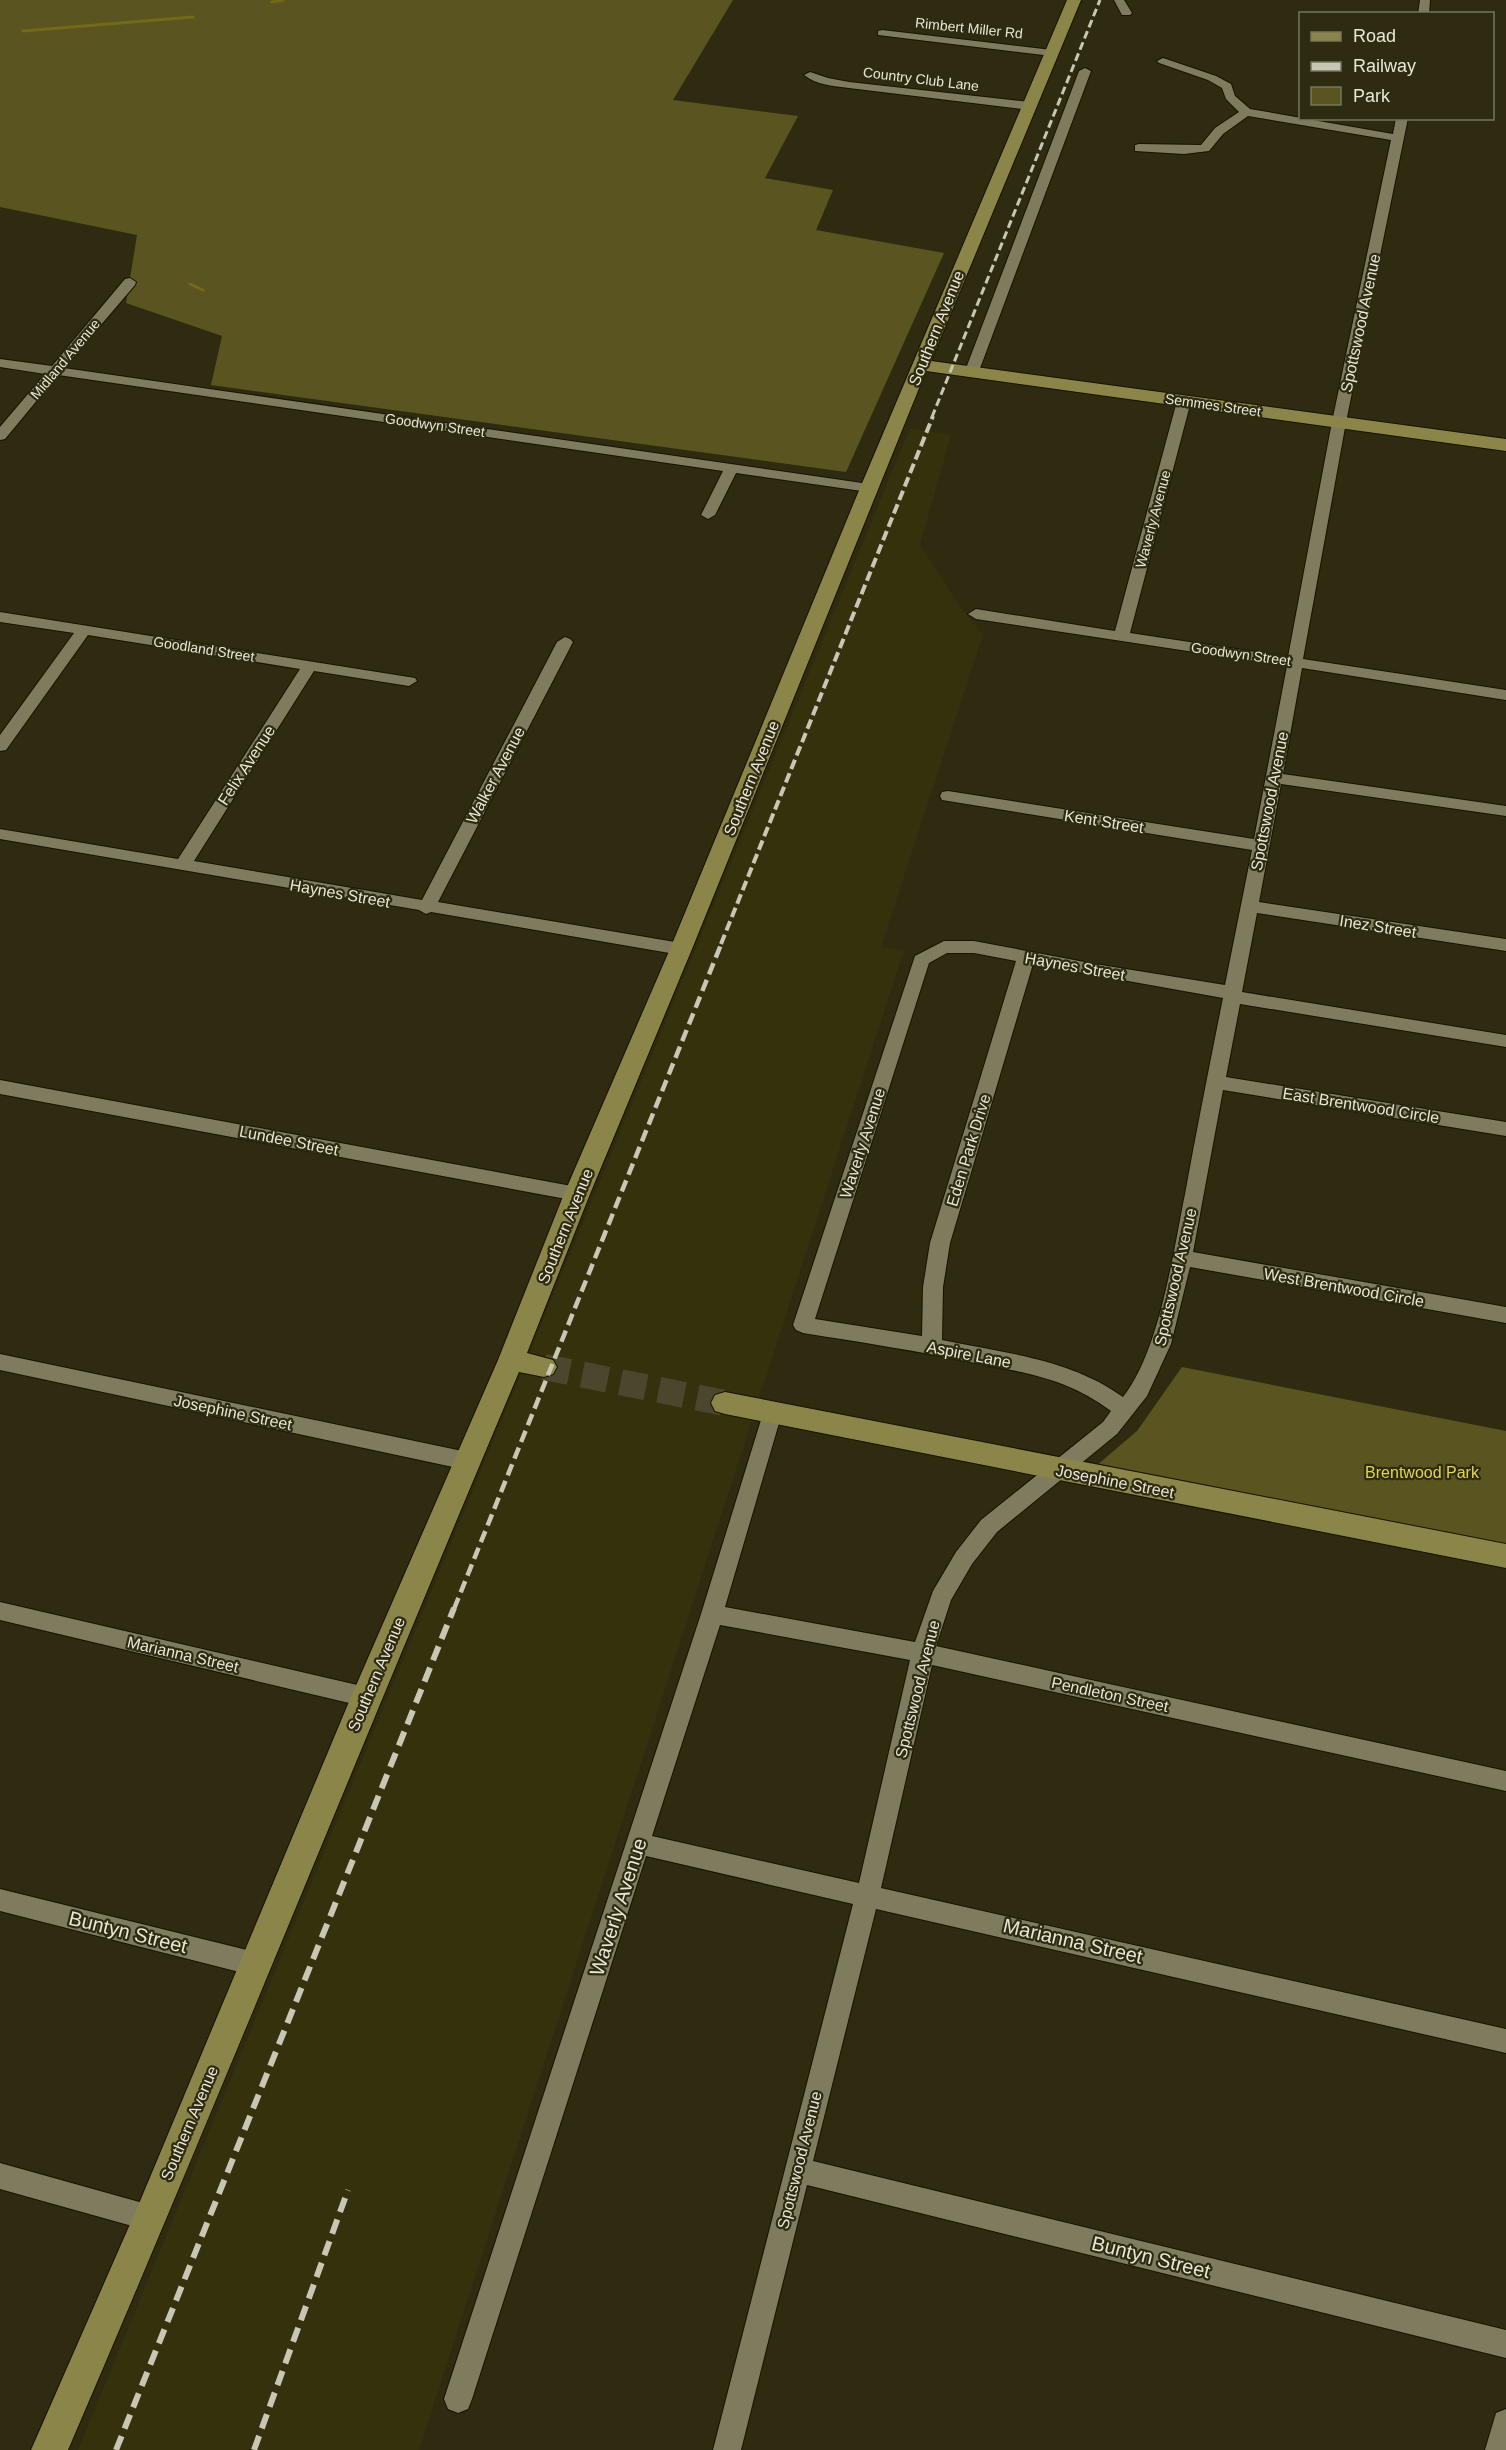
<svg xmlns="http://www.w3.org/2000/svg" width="1506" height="2450" font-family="Helvetica,sans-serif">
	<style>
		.built { fill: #35310d }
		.green { fill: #5a5420 }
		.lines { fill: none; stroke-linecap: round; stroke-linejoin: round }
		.stream { stroke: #736a17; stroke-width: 3 }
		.major-tunnel { stroke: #4a472e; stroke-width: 26; stroke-dasharray: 26 13; stroke-linecap: butt }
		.minor-casing { stroke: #171300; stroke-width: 2 }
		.major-casing { stroke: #171300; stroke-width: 2 }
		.minor { fill: #7e7b5e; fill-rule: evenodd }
		.major { fill: #8b854a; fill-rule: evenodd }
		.rail-far3 { stroke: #c8c6b4; stroke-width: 3; stroke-dasharray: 8 4; stroke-linecap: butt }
		.rail-far2 { stroke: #c8c6b4; stroke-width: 4; stroke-dasharray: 10 4.5; stroke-linecap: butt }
		.rail-far1 { stroke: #c8c6b4; stroke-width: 4.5; stroke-dasharray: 12 6; stroke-linecap: butt }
		.rail { stroke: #c8c6b4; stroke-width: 6; stroke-dasharray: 15 8; stroke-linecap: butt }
		.labels { text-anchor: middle; stroke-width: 4.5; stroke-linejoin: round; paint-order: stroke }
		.far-street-label { font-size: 14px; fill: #e8e6d6; stroke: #2e2b10 }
		.street-label { font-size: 16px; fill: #e8e6d6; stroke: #2e2b10 }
		.park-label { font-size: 16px; fill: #e5d54c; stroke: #2e2b10 }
		.near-street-label { font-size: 20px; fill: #e8e6d6; stroke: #2e2b10 }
	</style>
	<rect width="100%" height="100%" fill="#2e2b10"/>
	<path class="built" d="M910,428L951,435L920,545L962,609L983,635L881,947L904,950L419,2450H78Z"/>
	<path class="green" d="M0,0H733L673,100L798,116L765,178L833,190L816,230L944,253L846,472L211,385L222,336L126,303L137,235L0,207Z
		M1182,1367L1506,1431V1548L1096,1466L1137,1431Z"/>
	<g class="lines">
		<path class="stream" d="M272,2L283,0
			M23,31L193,17
			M190,284L203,290"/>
		<path class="major-tunnel" d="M544,1367L725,1403"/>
		<g class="minor-casing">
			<path id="minor" d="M1114,0H1124L1132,13L1130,15H1122Z
				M1420,0H1430L1429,14H1418Z
				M882,30L1052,50L1058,53L1052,56L878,35V31Z
				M1163,58L1216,76L1231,84L1235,96L1250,109L1393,134L1396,118H1408L1346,422L1303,659L1506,690V700L1302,668L1283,774L1506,806V816L1281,784L1259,902L1506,939V951L1257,913L1242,992L1506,1035V1047L1240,1004L1226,1077L1506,1122V1136L1223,1090L1193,1252L1506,1307V1323L1190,1267L1171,1344L1147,1396L1117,1434L997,1532L972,1564L951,1600L936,1646L1506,1771V1791L932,1665L881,1888L1506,2029V2053L876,1909L813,2161L1506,2330V2358L807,2185L741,2450H713L853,1904L646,1856L472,2399L468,2409L458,2413L448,2409L444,2399L701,1614L765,1407L772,1405L779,1407L782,1413L725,1607L915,1642L933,1591L956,1552L981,1520L1103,1422L1111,1411C1067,1378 1027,1373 975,1363C918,1351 860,1342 803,1333L796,1330L793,1325L915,956L944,941H974L1095,964L1225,985L1252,850L948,801L942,800L940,796L942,792L948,791L1254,839L1287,666L976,619L968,614L976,609L1115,631L1177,401L1184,397L1191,401L1130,633L1288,657L1332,422L1391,140L1248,116L1223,134L1209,151L1184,154L1135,151V145L1139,144L1201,145L1215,128L1239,112L1226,99L1222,88L1208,80L1159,63L1157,61ZM947,953H974L1016,961L930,1243L923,1287L922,1336L815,1319L929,963ZM1033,964L1223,998C1210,1063 1197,1128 1185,1194C1173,1253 1160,1350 1123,1397C1071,1359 1004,1353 942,1340L943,1287L950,1243ZM720,1625L910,1660L859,1883L652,1836Z
				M1085,68L1091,71L979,371L972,375L967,374L965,371L1079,71Z
				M810,72L828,78L849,82L1030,102L1036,106L1030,110L849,88C834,86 816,85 804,75Z
				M130,278L136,282L135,285L64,368L869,484L876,488L869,492L736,473L715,515L708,519L701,515L723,471L58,375L5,439L0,440V427L45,374L0,367V359L52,366L125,279Z
				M0,612L415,678L417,681L409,686L314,671L194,861L422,900L557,642L565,637L570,639L573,642L438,902L681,943L687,945L690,949L687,953L681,955L431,912L426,914L419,910L0,839V829L178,859L300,669L88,635L6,750L0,751V735L74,633L0,622Z
				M0,1080L577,1187L584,1189L587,1194L584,1199L577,1201L0,1094Z
				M0,1354L467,1452L474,1455L478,1461L474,1467L467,1470L0,1370Z
				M0,1602L366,1687L374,1690L377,1697L374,1704L366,1707L0,1620Z
				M0,1889L255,1952L264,1956L267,1964L264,1972L255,1976L0,1911Z
				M0,2163L150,2205L159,2209L163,2218L159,2227L150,2231L0,2189Z
				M1506,2409V2450H1485L1496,2413Z"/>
		</g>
		<g class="major-casing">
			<path id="major" d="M1067,0H1081L931,361L1506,439V451L926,371L692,949L590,1194L527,1353L553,1360L557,1367L553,1374L544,1377L519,1372C367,1731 222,2092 68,2450H31L138,2206L351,1697L498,1360L564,1194L670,949L860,488Z
				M725,1392L1506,1544V1568L725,1414L715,1411L711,1403L715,1395Z"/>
		</g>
		<use href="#minor" class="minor"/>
		<use href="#major" class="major"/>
		<path class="rail-far3" d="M932,417L1100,0"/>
		<path class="rail-far2" d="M721,944L933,416"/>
		<path class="rail-far1" d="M454,1609L722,942"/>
		<path class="rail" d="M116,2450L454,1608
			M254,2450L348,2190"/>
	</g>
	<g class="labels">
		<g class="far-street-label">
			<text transform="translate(969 28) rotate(6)" y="5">Rimbert Miller Rd</text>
			<text transform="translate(921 79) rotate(7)" y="5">Country Club Lane</text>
			<text transform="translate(65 359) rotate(-50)" y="5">Midland Avenue</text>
			<text transform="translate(1213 405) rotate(8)" y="5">Semmes Street</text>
			<text transform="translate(435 425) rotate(8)" y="5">Goodwyn Street</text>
			<text transform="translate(1153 519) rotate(-75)" y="5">Waverly Avenue</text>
			<text transform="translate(204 649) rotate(9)" y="5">Goodland Street</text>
			<text transform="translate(1241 654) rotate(8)" y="5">Goodwyn Street</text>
		</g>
		<g class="street-label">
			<text transform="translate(1360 323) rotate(-78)" y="6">Spottswood Avenue</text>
			<text transform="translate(936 328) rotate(-68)" y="6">Southern Avenue</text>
			<text transform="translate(246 765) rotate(-57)" y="6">Felix Avenue</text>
			<text transform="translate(495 775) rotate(-62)" y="6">Walker Avenue</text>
			<text transform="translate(751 778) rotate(-68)" y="6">Southern Avenue</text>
			<text transform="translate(1269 801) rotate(-79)" y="6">Spottswood Avenue</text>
			<text transform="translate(1104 821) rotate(9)" y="6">Kent Street</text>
			<text transform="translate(340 893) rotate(10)" y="6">Haynes Street</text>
			<text transform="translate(1378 926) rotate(9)" y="6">Inez Street</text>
			<text transform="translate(1075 966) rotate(10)" y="6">Haynes Street</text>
			<text transform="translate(1361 1105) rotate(9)" y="6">East Brentwood Circle</text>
			<text transform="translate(289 1140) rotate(11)" y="6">Lundee Street</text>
			<text transform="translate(862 1143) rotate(-72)" y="6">Waverly Avenue</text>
			<text transform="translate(968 1150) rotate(-73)" y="6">Eden Park Drive</text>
			<text transform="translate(565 1226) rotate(-68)" y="6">Southern Avenue</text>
			<text transform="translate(1175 1277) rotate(-77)" y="6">Spottswood Avenue</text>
			<text transform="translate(1344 1287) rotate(10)" y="6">West Brentwood Circle</text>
			<text transform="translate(969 1354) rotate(11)" y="6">Aspire Lane</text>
			<text transform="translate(233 1412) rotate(12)" y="6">Josephine Street</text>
			<text transform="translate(1115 1481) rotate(11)" y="6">Josephine Street</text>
			<text transform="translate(183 1654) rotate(13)" y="6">Marianna Street</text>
			<text transform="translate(376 1674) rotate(-67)" y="6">Southern Avenue</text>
			<text transform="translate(917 1689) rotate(-76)" y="6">Spottswood Avenue</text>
			<text transform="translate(1110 1694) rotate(12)" y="6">Pendleton Street</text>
			<text transform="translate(189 2123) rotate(-67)" y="6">Southern Avenue</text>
			<text transform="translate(799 2160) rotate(-76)" y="6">Spottswood Avenue</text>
		</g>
		<g class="park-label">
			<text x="1422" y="1478">Brentwood Park</text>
		</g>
		<g class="near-street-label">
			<text transform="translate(618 1907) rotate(-72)" y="7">Waverly Avenue</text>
			<text transform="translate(128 1932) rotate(14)" y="7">Buntyn Street</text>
			<text transform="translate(1073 1941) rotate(13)" y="7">Marianna Street</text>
			<text transform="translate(1151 2257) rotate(14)" y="7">Buntyn Street</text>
		</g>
	</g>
	<rect x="1299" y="12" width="195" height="108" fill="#2e2b10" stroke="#78765f" stroke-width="1.5"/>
	<rect x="1311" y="32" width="30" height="9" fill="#8b854a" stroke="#78765f" stroke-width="1.5"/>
	<text x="1353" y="42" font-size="18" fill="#e8e6d6">Road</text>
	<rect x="1311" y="62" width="30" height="9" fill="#c8c6b4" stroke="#78765f" stroke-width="1.5"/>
	<text x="1353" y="72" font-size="18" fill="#e8e6d6">Railway</text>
	<rect x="1311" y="87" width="30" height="18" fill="#5a5420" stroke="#78765f" stroke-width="1.5"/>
	<text x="1353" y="102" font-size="18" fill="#e8e6d6">Park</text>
</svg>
